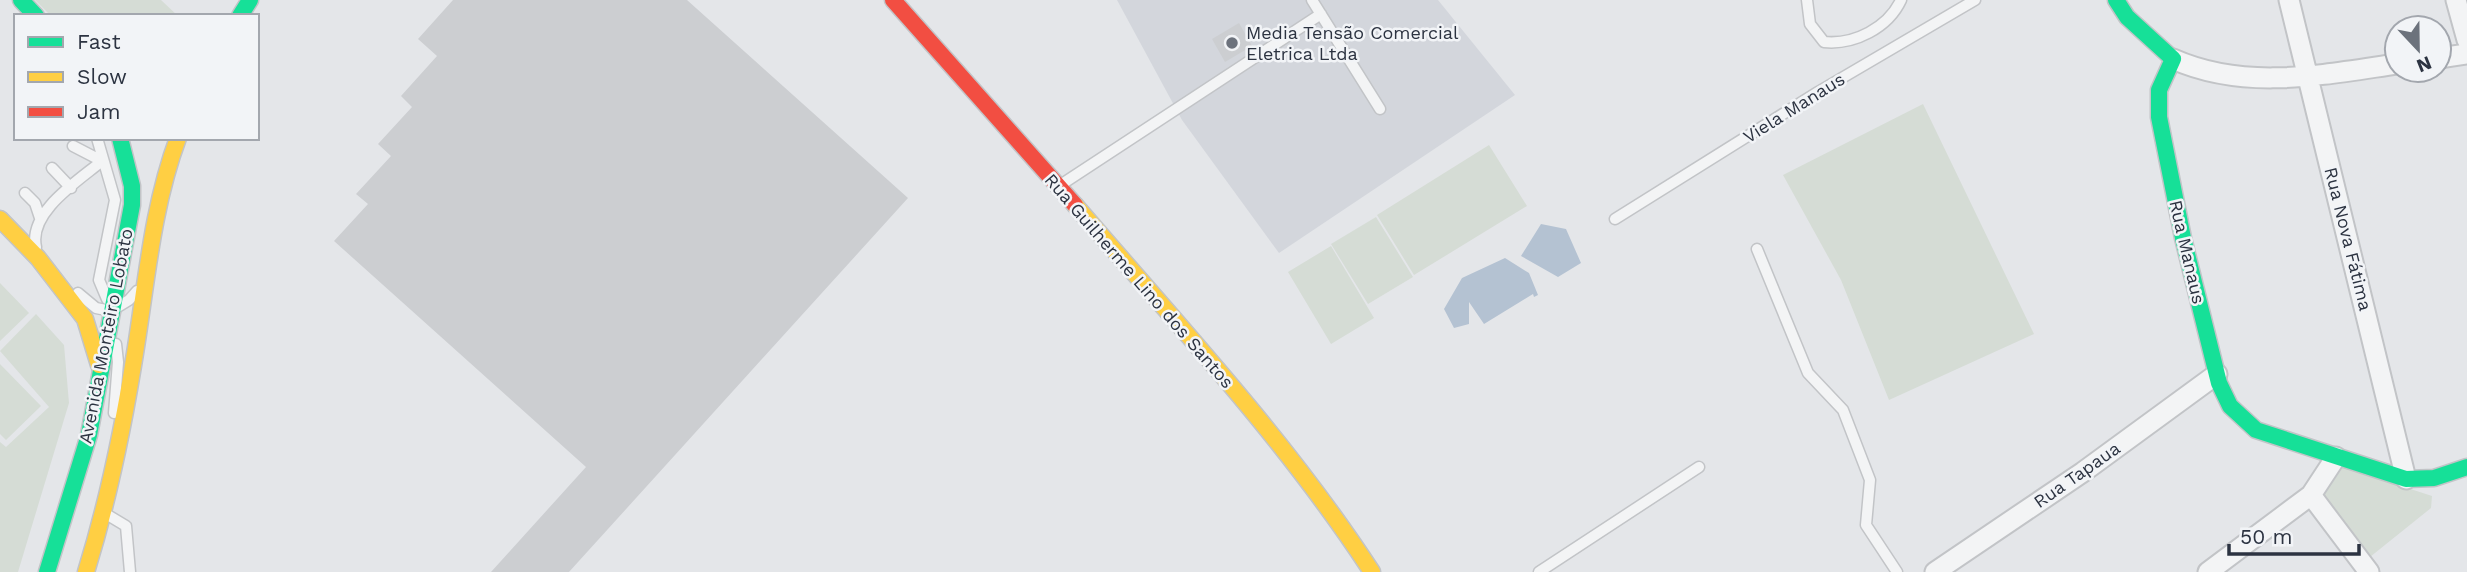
<svg xmlns="http://www.w3.org/2000/svg" width="2467" height="572" font-family="'Work Sans',sans-serif">
	<style>
		.built { fill: #d3d6dc }
		.green { fill: #d5dcd5 }
		.water { fill: #b4c2d2 }
		.building { fill: #ccced1 }
		.lines { fill: none; stroke-linecap: round; stroke-linejoin: round }
		.lane-casing { stroke: #c2c4c7; stroke-width: 13 }
		.street-casing { stroke: #c2c4c7; stroke-width: 23 }
		.fast-casing { stroke: #c2c4c7; stroke-width: 19 }
		.slow-casing { stroke: #c2c4c7; stroke-width: 19 }
		.jam-casing { stroke: #c2c4c7; stroke-width: 19 }
		.lane { stroke: #f3f4f5; stroke-width: 10 }
		.street { stroke: #f3f4f5; stroke-width: 19 }
		.fast { stroke: #16e098; stroke-width: 16 }
		.slow { stroke: #ffcf43; stroke-width: 16 }
		.jam { stroke: #f24e42; stroke-width: 16 }
		.poi-dot { fill: #6c727c; stroke: #f2f4f7; stroke-width: 2.5 }
		.labels { text-anchor: middle; stroke-width: 5; stroke-linejoin: round; paint-order: stroke }
		.poi-label { font-size: 18px; fill: #2c3341; stroke: #f2f4f7; text-anchor: start }
		.street-label { font-size: 18px; fill: #2c3341; stroke: #f2f4f7 }
	</style>
	<rect width="100%" height="100%" fill="#e4e6e9"/>
	<path class="built" d="M1117,0H1438L1515,95L1279,253L1182,120Z"/>
	<path class="green" d="M35,0H161L178,16H51Z
		M1923,104L2034,334L1889,400L1841,280L1783,175Z
		M1489,145L1527,206L1414,275L1377,215Z
		M1376,217L1413,277L1368,304L1331,244Z
		M1331,246L1374,318L1331,344L1288,272Z
		M0,283L29,313L0,341Z
		M36,314L64,345L69,403L18,572H0V442L6,447L49,407L0,351Z
		M0,364L41,406L6,440L0,434Z
		M2343,467L2432,496L2431,508L2370,557L2323,496Z"/>
	<path class="water" d="M1541,224L1566,229L1581,263L1558,277L1521,256Z
		M1505,258L1529,273L1538,295L1534,297L1533,294L1484,324L1469,302V324L1454,328L1444,309L1462,278Z"/>
	<path class="building" d="M453,0H687L908,198L569,572H491L586,467L334,241L368,204L356,194L391,156L378,144L412,107L401,96L437,56L418,39Z
		M1239,23L1252,46L1225,62L1212,39Z"/>
	<g class="lines">
		<g class="lane-casing">
			<path id="lane" d="M1312,0L1380,109
				M1807,0L1810,24L1824,42C1854,45 1888,28 1901,0
				M97,138L115,200L99,280L107,299
				M73,146L102,161
				M52,168L71,188
				M1059,186L1321,14
				M25,193L35,203L40,218
				M1615,219L1818,92L1975,0
				M36,247C28,212 78,181 102,161
				M1757,249L1808,373L1843,410L1870,480L1866,525L1897,572
				M78,293L96,308L111,311L129,300L137,291
				M114,413L118,362L116,344
				M106,514L126,526L130,572
				M1539,572L1699,467"/>
		</g>
		<g class="street-casing">
			<path id="street" d="M2289,0L2406,479
				M2456,0L2467,40
				M2439,58L2467,54
				M2173,59C2245,91 2321,75 2397,64
				M2311,495L2369,572
				M1935,572L2083,472L2217,374
				M2208,572L2311,495L2336,457"/>
		</g>
		<g class="fast-casing">
			<path id="fast" d="M21,0L36,16
				M2116,0L2127,17L2173,59L2159,90V117L2183,238L2219,383L2230,406L2256,430L2406,479L2434,478L2467,467
				M240,16L250,0
				M47,572L89,435L132,205V186L120,138"/>
		</g>
		<g class="slow-casing">
			<path id="slow" d="M1075,205C1177,324 1286,440 1372,572
				M0,219L38,258L85,319L99,365
				M86,572C109,498 124,424 136,347C147,277 153,205 178,138"/>
		</g>
		<g class="jam-casing">
			<path id="jam" d="M893,0L1075,205"/>
		</g>
		<use href="#lane" class="lane"/>
		<use href="#street" class="street"/>
		<use href="#fast" class="fast"/>
		<use href="#slow" class="slow"/>
		<use href="#jam" class="jam"/>
	</g>
	<circle class="poi-dot" cx="1232" cy="43" r="7"/>
	<g class="labels">
		<g class="poi-label">
			<text x="1246" y="39">Media Tensão Comercial<tspan x="1246" dy="21">Eletrica Ltda</tspan></text>
		</g>
		<g class="street-label">
			<text transform="translate(1794 108) rotate(-32)" y="6">Viela Manaus</text>
			<text transform="translate(2348 239) rotate(76)" y="6">Rua Nova Fátima</text>
			<text transform="translate(2187 252) rotate(77)" y="6">Rua Manaus</text>
			<text transform="translate(1139 281) rotate(49)" y="6">Rua Guilherme Lino dos Santos</text>
			<text transform="translate(106 336) rotate(-79)" y="6">Avenida Monteiro Lobato</text>
			<text transform="translate(2077 475) rotate(-35)" y="6">Rua Tapaua</text>
		</g>
	</g>
	<rect x="14" y="14" width="245" height="126" fill="#f2f4f7" stroke="#a3a7ae" stroke-width="2"/>
	<rect x="28" y="37" width="35" height="10" fill="#16e098" stroke="#a3a7ae" stroke-width="2"/>
	<text x="77" y="49" font-size="21" fill="#2c3341">Fast</text>
	<rect x="28" y="72" width="35" height="10" fill="#ffcf43" stroke="#a3a7ae" stroke-width="2"/>
	<text x="77" y="84" font-size="21" fill="#2c3341">Slow</text>
	<rect x="28" y="107" width="35" height="10" fill="#f24e42" stroke="#a3a7ae" stroke-width="2"/>
	<text x="77" y="119" font-size="21" fill="#2c3341">Jam</text>
	<g transform="translate(2418 49) rotate(158)"><circle r="33" fill="#f2f4f7" stroke="#a3a7ae" stroke-width="2"/>
	<path d="M0-5L12 26L0 18L-12 26Z" fill="#6c727c"/>
	<text y="-10" font-size="19" font-weight="bold" text-anchor="middle" fill="#2c3341">N</text>
	</g>
	<path d="M2229 544v10h130v-10" fill="none" stroke="#2c3341" stroke-width="3.5"/>
	<text x="2240" y="544" font-size="21" fill="#2c3341" stroke="#f2f4f7" stroke-width="5" paint-order="stroke">50 m</text>
</svg>
